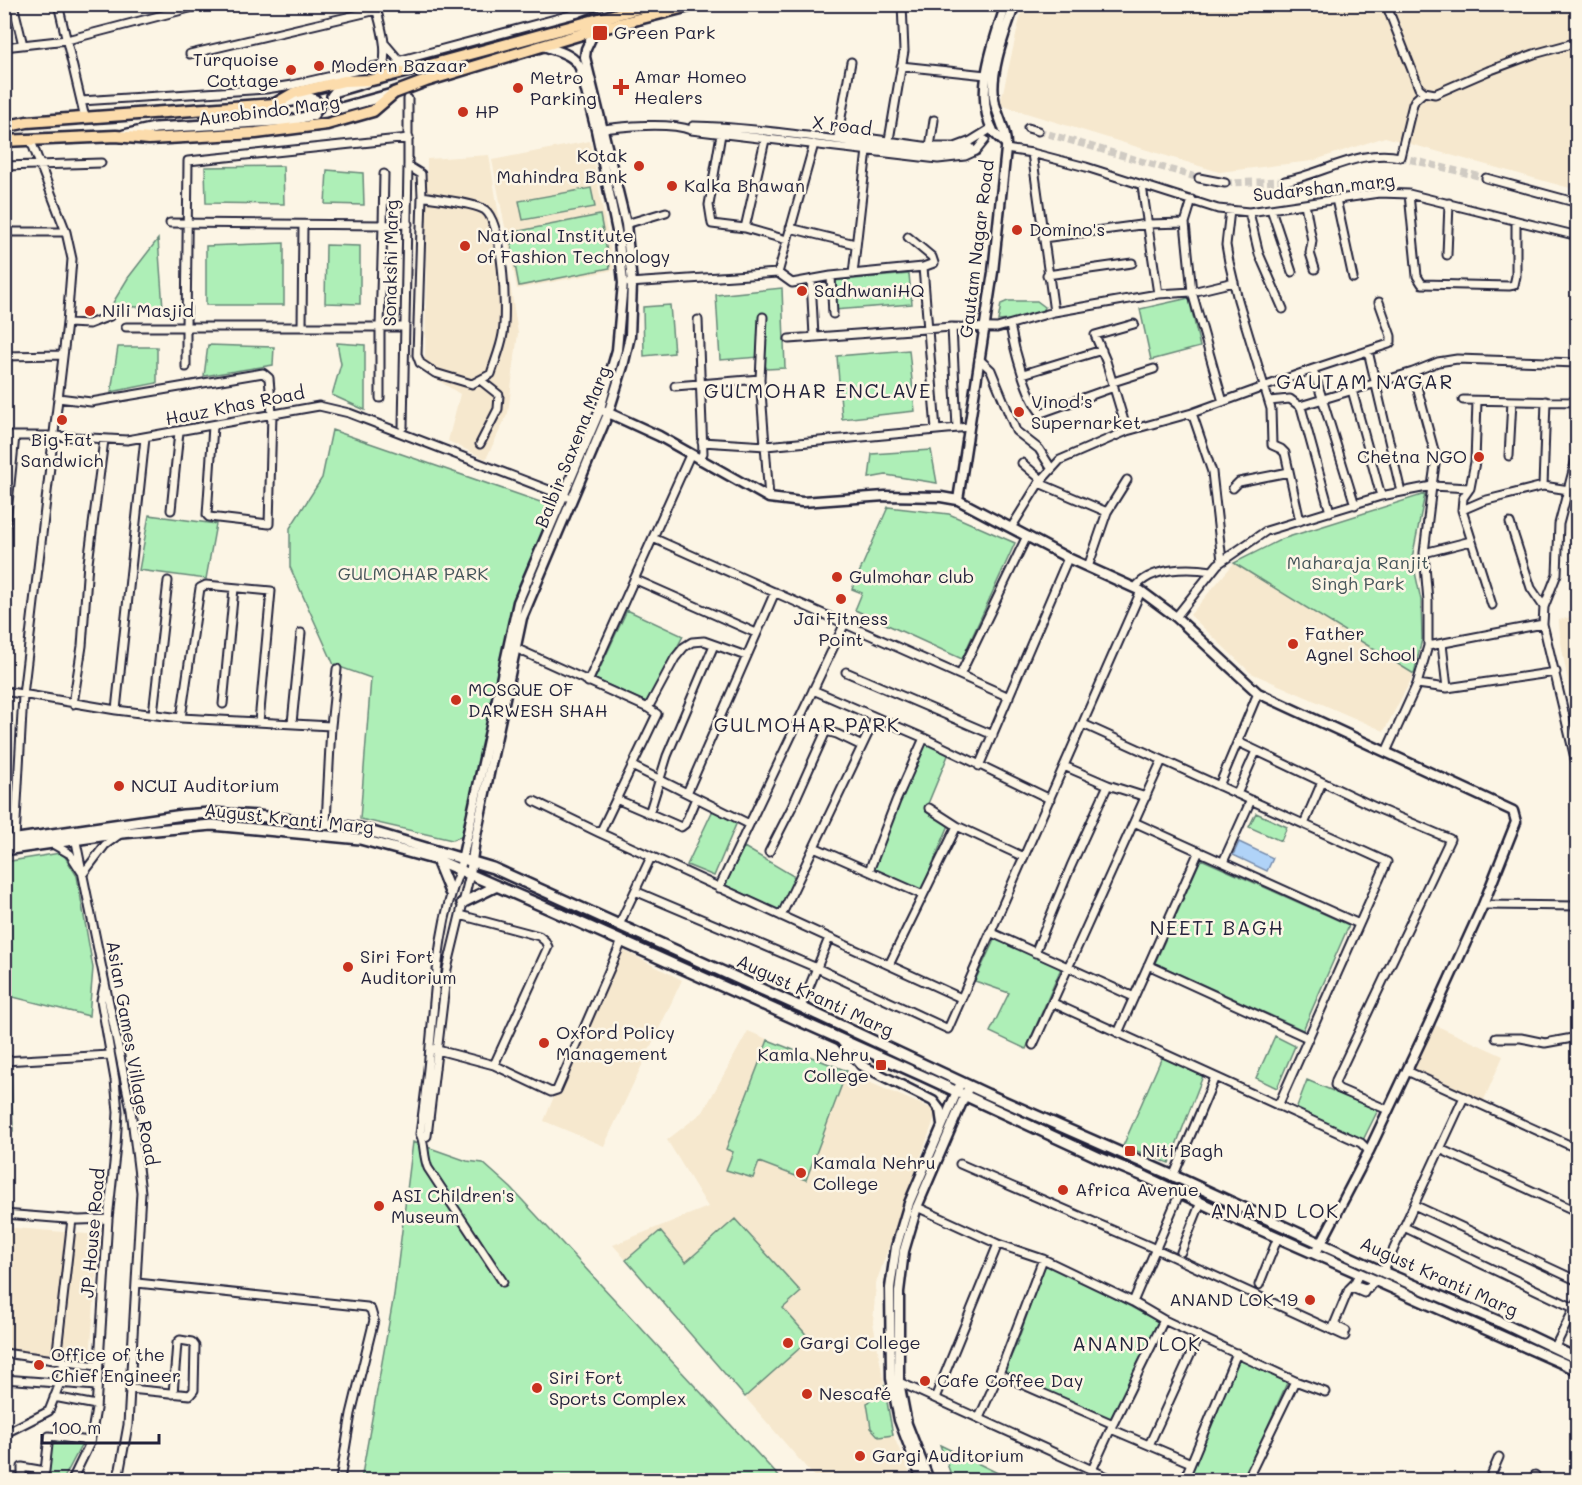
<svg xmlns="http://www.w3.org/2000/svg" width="1582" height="1485" font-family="Mali,sans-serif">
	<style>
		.built { fill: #f6e8ce }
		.green { fill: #aeefb7; stroke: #688879; stroke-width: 1.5 }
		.water { fill: #b0d3f8; stroke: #778cac; stroke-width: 1.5 }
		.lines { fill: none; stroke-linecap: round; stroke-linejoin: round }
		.minor-tunnel { stroke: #d0cbc3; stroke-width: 7; stroke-dasharray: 7 3.5; stroke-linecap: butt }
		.minor-casing { stroke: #22223b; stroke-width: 11 }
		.tertiary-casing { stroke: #22223b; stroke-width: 13 }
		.secondary-casing { stroke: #22223b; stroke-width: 14 }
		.trunk-casing { stroke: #22223b; stroke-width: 15 }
		.minor { stroke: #fcf5e5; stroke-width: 7 }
		.tertiary { stroke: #fcf5e5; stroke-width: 8 }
		.secondary { stroke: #fcf5e5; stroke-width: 9 }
		.trunk { stroke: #fcdcac; stroke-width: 10 }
		.poi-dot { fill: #c8321e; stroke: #fcf5e5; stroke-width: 2 }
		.labels { text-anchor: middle; stroke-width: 5; stroke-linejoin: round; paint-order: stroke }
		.poi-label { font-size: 18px; fill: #22223b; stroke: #fcf5e5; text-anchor: start }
		.street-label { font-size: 18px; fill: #22223b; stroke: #fcf5e5 }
		.park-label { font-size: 18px; fill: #45555a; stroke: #fcf5e5 }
		.neighbourhood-label { font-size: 20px; letter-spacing: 1.5px; fill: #22223b; stroke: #fcf5e5 }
	</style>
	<rect width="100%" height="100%" fill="#fcf5e5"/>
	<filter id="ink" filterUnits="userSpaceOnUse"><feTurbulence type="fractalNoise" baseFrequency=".0167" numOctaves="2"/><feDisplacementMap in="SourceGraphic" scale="12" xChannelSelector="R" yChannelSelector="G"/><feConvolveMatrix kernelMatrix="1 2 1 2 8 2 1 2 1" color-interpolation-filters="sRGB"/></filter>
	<g filter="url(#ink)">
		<path class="built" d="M1023,5H1577V190L1385,137L1312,161L1219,172L1000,105Z
			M590,141L614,270L517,289L492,160Z
			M489,155L518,333L508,413L486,459L448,441L460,394L425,372L427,159Z
			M1234,563L1414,674L1384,731L1251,673L1190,615Z
			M1577,615H1578L1577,734L1560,637L1559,620Z
			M615,946L682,980L604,1146L544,1121Z
			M1435,1025L1503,1056L1483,1102L1413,1069Z
			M748,1031L937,1111L876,1283L873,1322L893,1435L913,1480H817L613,1245L708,1207L667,1140L703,1112Z
			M4,1227L99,1235L90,1358L5,1351L7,1315H4Z"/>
		<path class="green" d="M283,166L284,204L206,203L205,167Z
			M327,170L363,173L364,205L325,204Z
			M591,188L595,207L523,220L519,201Z
			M600,215L610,268L519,286L509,233Z
			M158,239L163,308L111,306L128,278Z
			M284,243V305H206V246Z
			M326,245L360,246V304L325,303Z
			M909,274L912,304L834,310L832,281Z
			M782,288L785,368L767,369L760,357L720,360L716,295Z
			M1189,298L1200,347L1151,360L1140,309Z
			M1008,301H1037L1045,307L1041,318L998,321L1001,304Z
			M670,305L674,353L644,356L643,307Z
			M337,343L365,345V410L332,395L341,364Z
			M208,345L274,347L273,365L204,376Z
			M118,347H157V383L111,392Z
			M909,350L915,411L842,419L837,356Z
			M332,430L552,506L555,511L509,627L463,836L452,840L360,819L371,678L334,665L290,567V528L322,478Z
			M931,450L937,483L886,475L869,478L872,454Z
			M1425,494L1412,558L1421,600L1422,639L1414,674L1234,563L1282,539Z
			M888,507L949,514L1015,543L962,659L855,610L862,593L852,589Z
			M149,515L216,524L206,579L139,570Z
			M627,610L683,636L648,703L595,679Z
			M925,741L949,753L925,811L949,825L921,891L873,869Z
			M713,810L737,822L714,876L687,865Z
			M1256,813L1287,827L1281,841L1249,827Z
			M744,847L795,877L780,911L725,885Z
			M60,853L64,855L77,876L93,968L89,1016L5,995V862Z
			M1201,859L1349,925L1303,1030L1155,963Z
			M995,938L1062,966L1026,1049L990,1032L1009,993L975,981Z
			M1275,1036L1295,1046L1277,1088L1256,1078Z
			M768,1040L847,1071L806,1180L759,1162L753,1178L726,1170L733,1152L726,1149Z
			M1162,1057L1203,1076L1169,1163L1123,1146Z
			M5,1073H11L13,1131H5Z
			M1307,1080L1378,1110L1363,1140L1296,1109Z
			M413,1142L467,1161L483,1163L511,1188L782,1480H361L394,1295Z
			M735,1219L801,1292L783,1308L810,1339L745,1397L626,1260L660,1231L686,1262Z
			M1045,1264L1096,1288L1159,1322L1111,1419L1004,1372L1017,1343Z
			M1240,1357L1290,1376L1244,1480H1186Z
			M884,1385L893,1435L879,1437L871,1428L867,1403Z
			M50,1438L83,1442L63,1480H24L25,1470L47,1475Z
			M940,1445L1012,1480H953Z"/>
		<path class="water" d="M1239,842L1273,858L1267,871L1233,855Z"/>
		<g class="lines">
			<path class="minor-tunnel" d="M1038,131L1199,178
				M1400,157L1486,178
				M1225,183L1285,181"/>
			<g class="minor-casing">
				<path id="minor" d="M13,4L23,45
					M58,4L85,118
					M375,4C382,30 390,52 380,78
					M1386,4L1419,88L1424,92L1435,94L1488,71L1534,54L1578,42
					M386,45L408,71
					M4,47L67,40L205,4
					M190,54L377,10
					M398,61L578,13L601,4
					M851,62L838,134L930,147H955L971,141L992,128
					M901,66L986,75
					M81,101L266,89L292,85L385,64
					M693,126C741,127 791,134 839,140C870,144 944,160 971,148
					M1028,128L1038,131
					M598,130C622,126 670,122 691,130L938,159L965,156L976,151L985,140
					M721,134L709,205L712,224L745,228L787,240
					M889,140L904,51L902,4
					M930,147L934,120
					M1006,149L1032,153L1086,167L1218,209L1249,212L1379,193L1409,194L1578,236
					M4,166L101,163
					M408,166L421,174L422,196C436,199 475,203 485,210C503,224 507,311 503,334C501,347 495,361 491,374L472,384L435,373L420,363L417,355L422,196
					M384,174L383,225L408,224
					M1199,178L1225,183
					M1486,178L1578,203
					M1285,181C1323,174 1361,148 1400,157L1413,104L1415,100L1424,92
					M1142,186L1158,294
					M1409,194L1417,276L1422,284L1509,286L1514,285L1516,276V221
					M1336,199L1353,278
					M1305,204L1312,241L1310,253L1315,269
					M1271,209L1292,272
					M1230,210L1226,245L1229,262L1238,300L1271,409L1272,445L1281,449L1285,453L1300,521
					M1249,212L1259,254L1283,309
					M170,223L383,225L380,327V398
					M1185,223L1192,292L1223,402
					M626,224L666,212
					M303,225L302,327H405
					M745,228L765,140
					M790,228L855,244
					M4,232H66
					M1043,238L1148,224L1185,223L1192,200
					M1447,255L1449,203
					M923,267L936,430
					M778,273L814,144
					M853,274L867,150
					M1047,275L1132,263
					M831,276L833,314
					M811,280L814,336
					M629,283L778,273L792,283L831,276L923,267L934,263L932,257L908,237
					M1054,312L1158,294L1192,292L1234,282
					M763,317L760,379L769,498
					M698,320L703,453L699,460
					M67,323L89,324L110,316
					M1010,325C1014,348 1026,396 1041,413L1114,387
					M126,327H186V367
					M302,327H186L188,161L409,138
					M952,327L957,428
					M789,339L952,327L997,328L1054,312L1032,153
					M1368,351L1401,492
					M4,356L63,355
					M979,359L991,370L1016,431L1039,449L1051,468
					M1313,369L1355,505
					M1413,372L1436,458L1432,486L1470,488L1475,462L1477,401
					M1023,374L1102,350
					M1113,382L1154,369
					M675,386L760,379
					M1352,390L1381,496
					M58,398L91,402L263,373L269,378L272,414L269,524L209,517L207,515L213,426
					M1463,400L1578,402
					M1269,401L1290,399L1301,407L1330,512
					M1546,401L1543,486L1569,490
					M1300,406L1413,372L1438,362L1457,359L1578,363
					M1192,413L1212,472L1222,561
					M403,427L408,166V99
					M1127,431L1106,361L1095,335L1134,324
					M4,436H54L127,440L319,406L349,413L567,497
					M702,442L766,446L969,427
					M480,444L498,409L499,395L480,380
					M1578,452L1559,524L1557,574L1544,607L1543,624L1578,771
					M1509,456L1512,401
					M1022,463L1042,480
					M1039,483L1107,512
					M1233,488L1239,482L1289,472
					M1470,488L1463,498L1462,510L1492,605
					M171,510L179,432
					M1462,510L1483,501L1543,486
					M1510,523L1531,588L1544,607
					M1011,528L1039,483L1060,460L1127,431L1192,413L1313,369L1389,344L1391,342V336L1379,302
					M653,538L1009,697
					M4,542L15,436
					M1424,553L1471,541
					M1088,567L1107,512L1127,480
					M634,579L756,633
					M1135,588C1151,567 1188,567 1212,571
					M1176,617L1218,564L1266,531L1381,496L1432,486L1424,553L1428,601V646L1417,684L1386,752
					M1442,644L1447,688
					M1428,646L1543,624
					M513,647L648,708L657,714L600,833
					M846,672L993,735
					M960,675L1027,536
					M588,682L690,455
					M1417,684L1447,688L1556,672
					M813,690L924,738L1050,799
					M4,691L116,710L181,718L331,726L337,669
					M73,704L82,646L88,563L104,440
					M223,704L234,588
					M648,708L675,658L684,647L692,642L704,641L746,656
					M116,710L145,438
					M153,714L168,581
					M181,718L200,588L206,585L271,591L259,722
					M292,723L301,633
					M1083,724L1387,862L1278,1106
					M1238,742L1379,809L1450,839L1336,1080L1335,1085L1339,1089L1388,1110
					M632,766L749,824
					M979,766L1068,558
					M1064,766L1108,785L1146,797
					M1219,786L1258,693
					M687,793L775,592
					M1237,794L1256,751
					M616,799L681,827L685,824L696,798
					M534,801L600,833L961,998
					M929,808L957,826L1024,857
					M649,814L667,756L714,645
					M1134,822L1359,924
					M326,823L331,726
					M1304,824L1322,782
					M75,837L131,1110L141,1192L128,1425L120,1469L116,1480
					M15,839L23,695L67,323L72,259L66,232L31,141
					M51,843L70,854L83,874L105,845L120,834
					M814,847L923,895
					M769,852L792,807L826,731L837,734L862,746
					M1223,862L1251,800
					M460,869C437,925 436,987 430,1046C428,1075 424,1104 420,1134C425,1142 423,1156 428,1168L503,1282
					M869,871L896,801L924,738
					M719,888L845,623
					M635,891L817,968L948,1029L1141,591
					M1483,905L1578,906
					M460,915L539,936L545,941L548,947L494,1065
					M781,916L875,719
					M619,925L651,857
					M990,932L1134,997
					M1035,953L1071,866L1108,785
					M889,965L957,826
					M1148,965L1308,1038
					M1053,1003L1361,1143L1369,1151
					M801,1007L829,938
					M1118,1033L1199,851
					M1496,1038H1521L1545,1043L1578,1037
					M1033,1045L1162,760
					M430,1048L494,1065L551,1092L557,1090L622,941
					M4,1061L110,1055
					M1407,1071L1578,1149
					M423,1138L427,1136L447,969L470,874
					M1440,1149L1578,1212
					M960,1164L1156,1249L1345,1336
					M1173,1177L1215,1077
					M1414,1205L1578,1281
					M917,1207L998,1244L1043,1259L1133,1302L1164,1320L1295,1381L1325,1392
					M4,1214L79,1220L108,1219
					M1404,1227L1574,1308
					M1181,1252L1201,1202
					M1043,1259L999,1374L1113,1424L1164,1320
					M1383,1272L1464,1097
					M1359,1274L1354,1284L1368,1289L1374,1281
					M137,1283L367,1307L371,1310L374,1320L351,1414L340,1480
					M1259,1285L1278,1237
					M1352,1288L1364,1293L1366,1289
					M1133,1302L1180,1192
					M1346,1331L1334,1325L1349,1289L1354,1284
					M1555,1347L1578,1301
					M4,1353L97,1366
					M56,1360L72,1219
					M4,1379L96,1386
					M899,1382L1114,1480
					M130,1389L190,1395L194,1390L195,1346L192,1342L180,1340L177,1343L173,1394
					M54,1397L96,1405
					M935,1398L998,1244
					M979,1418L999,1374
					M1111,1429L1191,1463
					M4,1434L49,1411L60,1383L64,1361
					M1149,1445L1199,1336
					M1092,1470L1112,1426
					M22,1480V1467L45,1471L49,1436L90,1441
					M72,1480L90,1443L96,1409L108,1219L116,1145L118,1112L115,1080L101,1000L104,986
					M1184,1480L1237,1353
					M1247,1480L1295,1381
					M1489,1480L1499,1457
					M1533,1480L1535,1475"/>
			</g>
			<g class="tertiary-casing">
				<path id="tertiary" d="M1006,4C994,41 973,94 993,131C996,136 1002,140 1006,144
					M600,409L659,436L769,498L802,502L885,496L941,497L958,500L1068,558L1141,591L1176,617L1258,693L1513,811L1516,822L1483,905L1427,1028L1369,1151L1316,1253
					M958,500L993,272L1006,149C1007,132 999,119 995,104C988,74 1005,32 1015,4
					M460,869L518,602L599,412L617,350L623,283L619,241L596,130L580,68C574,54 557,51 543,46
					M470,874L475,840L522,618L608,414L623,366L630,336L632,283L626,224L585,57L586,49L595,30
					M840,1039L861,1065L933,1101L940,1110L942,1124
					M922,1480L899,1420L891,1378L890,1288L896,1247L909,1203L961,1082
					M929,1480L907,1424L899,1382V1292L904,1251L917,1207L969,1086"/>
			</g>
			<g class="secondary-casing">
				<path id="secondary" d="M367,82L336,91L332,96L333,104L341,108L392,94
					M124,135L155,128L293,120L313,115L318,108L315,100L310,98L280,103
					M4,841L183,815L210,813L258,816L359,828L493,868L801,1007L987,1094L1185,1181L1383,1272L1500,1322L1578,1359
					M4,850L122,833L212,825L360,839L437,860L545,907L923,1076L1100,1158L1146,1177L1225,1214L1578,1370
					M437,860L450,892
					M462,903L497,886"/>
			</g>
			<g class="trunk-casing">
				<path id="trunk" d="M4,127L27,122L275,104L294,93L344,81L372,80L408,71L654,4
					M4,141L116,136L149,139L256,133L327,124L373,111L394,93L426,81L595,30L697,4"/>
			</g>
			<use href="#minor" class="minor"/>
			<use href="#tertiary" class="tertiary"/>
			<use href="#secondary" class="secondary"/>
			<use href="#trunk" class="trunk"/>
		</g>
	</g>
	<g class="poi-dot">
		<rect x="592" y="25" width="16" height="16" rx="3"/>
		<circle cx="319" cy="66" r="6"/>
		<circle cx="291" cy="70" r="6"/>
		<path d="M618 78h6v6h6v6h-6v6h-6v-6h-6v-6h6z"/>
		<circle cx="518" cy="88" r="6"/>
		<circle cx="463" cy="112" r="6"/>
		<circle cx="639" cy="166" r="6"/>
		<circle cx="672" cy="186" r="6"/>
		<circle cx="1017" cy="230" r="6"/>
		<circle cx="465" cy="246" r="6"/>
		<circle cx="802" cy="291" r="6"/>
		<circle cx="90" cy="311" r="6"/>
		<circle cx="1019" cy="412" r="6"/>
		<circle cx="62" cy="420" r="6"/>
		<circle cx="1479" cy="457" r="6"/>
		<circle cx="837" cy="577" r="6"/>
		<circle cx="841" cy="599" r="6"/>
		<circle cx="1293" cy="644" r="6"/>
		<circle cx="456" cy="700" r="6"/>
		<circle cx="119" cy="786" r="6"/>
		<circle cx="348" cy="967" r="6"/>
		<circle cx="544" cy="1043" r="6"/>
		<rect x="875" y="1059" width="12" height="12" rx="3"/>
		<rect x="1124" y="1145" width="12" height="12" rx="3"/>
		<circle cx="801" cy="1173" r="6"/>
		<circle cx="1063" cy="1190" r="6"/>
		<circle cx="379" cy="1206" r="6"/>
		<circle cx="1310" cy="1300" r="6"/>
		<circle cx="788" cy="1343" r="6"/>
		<circle cx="39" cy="1365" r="6"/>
		<circle cx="925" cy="1381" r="6"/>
		<circle cx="537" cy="1388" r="6"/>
		<circle cx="807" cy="1394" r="6"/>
		<circle cx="860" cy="1456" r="6"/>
	</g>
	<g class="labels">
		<g class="poi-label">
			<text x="614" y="39">Green Park</text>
			<text x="279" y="66" text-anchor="end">Turquoise<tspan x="279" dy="21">Cottage</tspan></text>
			<text x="331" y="72">Modern Bazaar</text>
			<text x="634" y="83">Amar Homeo<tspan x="634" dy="21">Healers</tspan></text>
			<text x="530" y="84">Metro<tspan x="530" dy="21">Parking</tspan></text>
			<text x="475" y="118">HP</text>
			<text x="627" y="162" text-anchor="end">Kotak<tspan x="627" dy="21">Mahindra Bank</tspan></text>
			<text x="684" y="192">Kalka Bhawan</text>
			<text x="1029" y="236">Domino's</text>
			<text x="477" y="242">National Institute<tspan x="477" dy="21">of Fashion Technology</tspan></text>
			<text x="814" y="297">SadhwaniHQ</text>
			<text x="102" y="317">Nili Masjid</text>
			<text x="1031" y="408">Vinod's<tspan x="1031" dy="21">Supernarket</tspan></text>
			<text x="62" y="446" text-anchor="middle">Big Fat<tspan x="62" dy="21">Sandwich</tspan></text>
			<text x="1467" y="463" text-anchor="end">Chetna NGO</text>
			<text x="849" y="583">Gulmohar club</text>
			<text x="841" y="625" text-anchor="middle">Jai Fitness<tspan x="841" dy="21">Point</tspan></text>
			<text x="1305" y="640">Father<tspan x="1305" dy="21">Agnel School</tspan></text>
			<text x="468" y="696">MOSQUE OF<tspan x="468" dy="21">DARWESH SHAH</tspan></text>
			<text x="131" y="792">NCUI Auditorium</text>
			<text x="360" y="963">Siri Fort<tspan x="360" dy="21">Auditorium</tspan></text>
			<text x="556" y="1039">Oxford Policy<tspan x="556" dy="21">Management</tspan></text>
			<text x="869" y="1061" text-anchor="end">Kamla Nehru<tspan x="869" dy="21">College</tspan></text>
			<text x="1142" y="1157">Niti Bagh</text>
			<text x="813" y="1169">Kamala Nehru<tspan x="813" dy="21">College</tspan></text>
			<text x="1075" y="1196">Africa Avenue</text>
			<text x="391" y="1202">ASI Children's<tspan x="391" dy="21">Museum</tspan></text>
			<text x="1298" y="1306" text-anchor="end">ANAND LOK 19</text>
			<text x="800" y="1349">Gargi College</text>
			<text x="51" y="1361">Office of the<tspan x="51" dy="21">Chief Engineer</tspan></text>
			<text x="549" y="1384">Siri Fort<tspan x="549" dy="21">Sports Complex</tspan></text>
			<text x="937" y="1387">Cafe Coffee Day</text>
			<text x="819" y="1400">Nescafé</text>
			<text x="872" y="1462">Gargi Auditorium</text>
		</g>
		<g class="street-label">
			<text transform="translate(269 111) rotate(-7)" y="6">Aurobindo Marg</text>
			<text transform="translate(842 126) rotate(7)" y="6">X road</text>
			<text transform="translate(1324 188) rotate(-6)" y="6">Sudarshan marg</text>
			<text transform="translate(977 249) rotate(-83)" y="6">Gautam Nagar Road</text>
			<text transform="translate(391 263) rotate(-89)" y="6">Sonakshi Marg</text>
			<text transform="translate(235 406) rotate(-11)" y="6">Hauz Khas Road</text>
			<text transform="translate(573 447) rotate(-68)" y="6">Balbir Saxena Marg</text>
			<text transform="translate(289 819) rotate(6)" y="6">August Kranti Marg</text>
			<text transform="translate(815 996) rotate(25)" y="6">August Kranti Marg</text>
			<text transform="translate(132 1053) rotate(80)" y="6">Asian Games Village Road</text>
			<text transform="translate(93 1233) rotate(-85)" y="6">JP House Road</text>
			<text transform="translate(1439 1277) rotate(24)" y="6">August Kranti Marg</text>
		</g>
		<g class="park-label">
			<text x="1358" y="569">Maharaja Ranjit<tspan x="1358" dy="21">Singh Park</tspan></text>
			<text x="413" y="580">GULMOHAR PARK</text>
		</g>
		<g class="neighbourhood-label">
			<text x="1365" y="389">GAUTAM NAGAR</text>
			<text x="818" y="398">GULMOHAR ENCLAVE</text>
			<text x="807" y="732">GULMOHAR PARK</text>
			<text x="1217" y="935">NEETI BAGH</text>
			<text x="1275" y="1218">ANAND LOK</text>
			<text x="1137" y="1351">ANAND LOK</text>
		</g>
	</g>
	<rect width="1582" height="1485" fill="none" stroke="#fcf5e5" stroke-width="24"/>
	<rect x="12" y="12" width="1558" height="1461" fill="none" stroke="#22223b" stroke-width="2" filter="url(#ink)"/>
	<path d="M42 1434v9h117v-9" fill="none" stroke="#22223b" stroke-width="3"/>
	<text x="51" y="1434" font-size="18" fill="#22223b" stroke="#fcf5e5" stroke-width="4.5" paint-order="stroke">100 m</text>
</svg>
